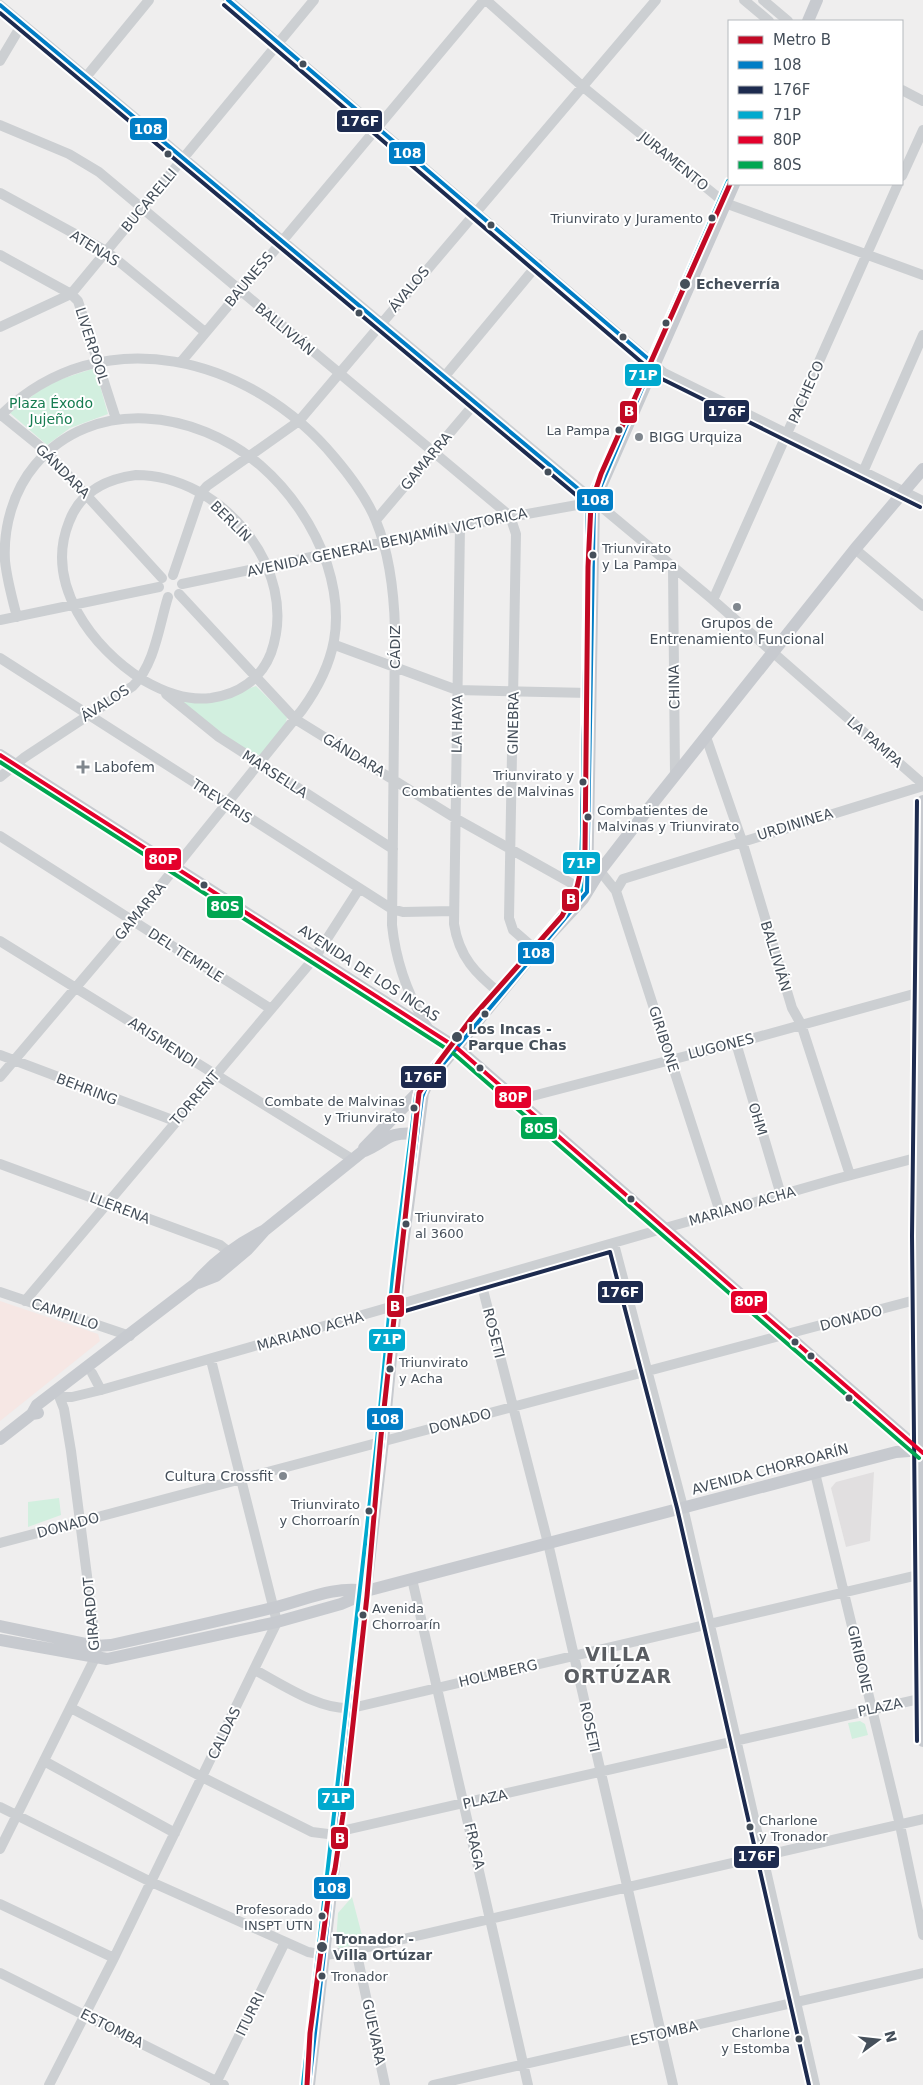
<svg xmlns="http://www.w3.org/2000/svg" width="923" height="2085" font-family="'DejaVu Sans',sans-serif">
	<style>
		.education { fill: #e1dfe0 }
		.medical { fill: #f6e7e4 }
		.green { fill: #d2efdf }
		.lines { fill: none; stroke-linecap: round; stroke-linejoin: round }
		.minor { stroke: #cccfd2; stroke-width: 10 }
		.major { stroke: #c7cacf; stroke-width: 12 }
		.bus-1-casing { stroke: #fff; stroke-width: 8 }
		.bus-2-casing { stroke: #fff; stroke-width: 8 }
		.bus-3-casing { stroke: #fff; stroke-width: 8 }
		.bus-4-casing { stroke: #fff; stroke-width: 8 }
		.bus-5-casing { stroke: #fff; stroke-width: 8 }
		.bus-1 { stroke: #007dc5; stroke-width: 4 }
		.bus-2 { stroke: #1d2b4f; stroke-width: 4 }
		.bus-3 { stroke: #00a9ce; stroke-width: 4 }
		.bus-4 { stroke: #e4002b; stroke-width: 4 }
		.bus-5 { stroke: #00a651; stroke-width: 4 }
		.metro-1-casing { stroke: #fff; stroke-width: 9 }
		.metro-1 { stroke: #c20924; stroke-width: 5 }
		.bus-dot { fill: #454f5a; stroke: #fff; stroke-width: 2 }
		.poi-dot { fill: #80878e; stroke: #fff; stroke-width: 2 }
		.labels { text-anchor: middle; stroke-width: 4; stroke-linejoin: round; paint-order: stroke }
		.bus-label { font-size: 13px; fill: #454f5a; stroke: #fff; text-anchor: end }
		.street-label { font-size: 14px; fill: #454f5a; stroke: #fff }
		.stop-label { font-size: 14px; font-weight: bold; fill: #454f5a; stroke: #fff; text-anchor: start }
		.park-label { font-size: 14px; fill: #167c51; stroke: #fff }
		.poi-label { font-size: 14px; fill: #454f5a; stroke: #fff; text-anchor: start }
		.district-label { font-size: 19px; font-weight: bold; letter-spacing: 1px; fill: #5a5d62; stroke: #fff }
		.line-badge { stroke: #fff; stroke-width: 2 }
		.badge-label { font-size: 14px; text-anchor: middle; font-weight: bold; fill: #fff }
	</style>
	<rect width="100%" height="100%" fill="#efeeee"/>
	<path class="education" d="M874,1472L870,1541L846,1547L831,1488L836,1482Z"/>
	<path class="medical" d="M0,1301L98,1334L100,1341L0,1421Z"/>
	<path class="green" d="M95,368L108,414L70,428L47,445L10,413L49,383Z
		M256,686L287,717L286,723L263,754L252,756L181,704L182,701L236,693Z
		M59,1498L61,1515L28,1527V1502Z
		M860,1721L865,1724L868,1735L852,1739L848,1723Z
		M352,1897L364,1943L339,1948L336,1943L338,1913Z"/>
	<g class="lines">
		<path class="minor" d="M228,0L664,373L923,501
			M486,0L582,86L725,203L923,275
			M744,0L769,21
			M763,0L788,21
			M0,5L713,600L923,784
			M0,61L22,24
			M86,77L149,0
			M902,90L923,101
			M0,125L69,154L99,172L510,516L516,534L509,918L513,930L536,950
			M902,176L923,130
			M0,193L106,251L205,332
			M0,255L71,294L78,301L116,419
			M0,327L71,294L314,0
			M181,362L484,0
			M445,376L538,264
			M0,414L47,452L162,578
			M0,416C101,316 252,357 335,458C351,477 367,498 376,521C390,555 394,592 395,629L392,925C396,963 408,996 428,1028
			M863,472L923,335
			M136,475C221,475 301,569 271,653C261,679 239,694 211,698C186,701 164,692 143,680C92,648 44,584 69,522C80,492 106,479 136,475Z
			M376,520L476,402
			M460,526L454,924C459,957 476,974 501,994
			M855,549L923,606
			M673,568L675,775
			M173,575L201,493L207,486L299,421L656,0
			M182,584L460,526L594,502
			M179,594L295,719L455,818L587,892
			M713,600L898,184
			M0,620L159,587
			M335,645L457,690L590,693
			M0,658L392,909L403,912L454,911
			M166,694L219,737L393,849
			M706,737L742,841L792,1008L801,1024L850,1175
			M0,777L25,757L133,686C155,664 159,626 168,597
			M0,836L271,1009
			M600,871L616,891L720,1212
			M616,891L623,879L923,786
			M0,941L352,1159
			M736,1043L781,1195
			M0,1055L175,1121
			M0,1077L133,920L302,710C336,663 345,620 327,564C314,526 290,491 260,465C196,410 93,396 35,465C13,491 3,528 5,561C7,580 12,598 17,617
			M517,1100L736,1043L921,992L923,989
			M0,1164L220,1245L234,1256
			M614,1244L683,1507L815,2085
			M481,1282L548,1543L673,2085
			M0,1292L130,1336
			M25,1301L316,956L359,889
			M92,1373L101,1390
			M61,1397H72L101,1390L836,1179L923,1156
			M815,1473L900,1825L923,1935
			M0,1543L919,1299
			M412,1579L528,2085
			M255,1670C283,1685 321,1711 352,1708L922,1574
			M71,1708L202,1777L312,1832L328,1834L923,1698
			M44,1761L175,1833
			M0,1807L149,1881L308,1952L325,1955L347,1952L923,1819
			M0,1849L95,1658L96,1646L71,1451L64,1409L57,1391
			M0,1904L114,1958
			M356,1950L385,2085
			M0,1973L224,2085
			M49,2085L114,1958L277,1622L211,1360
			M215,2085L285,1942
			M433,2085L923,1973"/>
		<path class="major" d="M808,21L817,0
			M0,755L457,1048L923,1453
			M923,801L918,1236L923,1741
			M587,891L594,502L734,184
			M364,1148L423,1087
			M198,1283L216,1276L247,1250L265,1230L362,1152C388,1142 385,1131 417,1134
			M32,1414L37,1405L195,1284C215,1260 237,1244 265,1230
			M0,1439L32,1414L38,1413
			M0,1626L96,1646L111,1645C165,1633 219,1621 272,1608C303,1601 334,1585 366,1591
			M0,1640L107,1659L277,1622L341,1604L355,1598L366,1591L815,1473L896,1452L923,1450
			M309,2085L383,1441L399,1275L423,1093L428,1082L536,950L583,899L600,871L634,827L855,549L923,469"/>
		<g class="bus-1-casing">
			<path id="bus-1" d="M228,0L653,363L594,502L587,892L428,1082L422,1097L399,1275L383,1441L309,2085
				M0,5L594,502"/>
		</g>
		<g class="bus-2-casing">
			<path id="bus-2" d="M224,5L660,378L920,507
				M0,13L588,505L581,890L422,1079L417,1092L390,1308L392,1312L398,1313L610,1252L677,1508L809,2085
				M917,1741L912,1236L917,801"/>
		</g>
		<g class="bus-3-casing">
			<path id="bus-3" d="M303,2084L377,1440L393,1274L416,1096L423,1078L581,890L588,501L728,181"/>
		</g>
		<g class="bus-4-casing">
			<path id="bus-4" d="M0,755L457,1048L923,1453"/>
		</g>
		<g class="bus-5-casing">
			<path id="bus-5" d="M0,762L453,1053L919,1458"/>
		</g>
		<use href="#bus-1" class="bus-1"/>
		<use href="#bus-2" class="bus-2"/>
		<use href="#bus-3" class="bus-3"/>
		<use href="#bus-4" class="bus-4"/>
		<use href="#bus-5" class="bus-5"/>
		<g class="metro-1-casing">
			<path id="metro-1" d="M307,2085L310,2033L329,1892L335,1869L343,1815L367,1596L381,1436L419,1093L438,1063L471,1019L562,916L577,887L585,852L588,567L591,504L601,474L730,184"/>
		</g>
		<use href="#metro-1" class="metro-1"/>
	</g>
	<g class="bus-dot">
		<circle cx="303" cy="64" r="4.5"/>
		<circle cx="168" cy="154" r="4.5"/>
		<circle cx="712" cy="218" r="4.5"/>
		<circle cx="491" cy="225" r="4.5"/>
		<circle cx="685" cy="284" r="6"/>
		<circle cx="359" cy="313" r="4.5"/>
		<circle cx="666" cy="323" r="4.5"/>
		<circle cx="623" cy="337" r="4.5"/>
		<circle cx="619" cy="430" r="4.5"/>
		<circle cx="548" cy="472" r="4.5"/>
		<circle cx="593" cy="555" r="4.5"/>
		<circle cx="583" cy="782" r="4.5"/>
		<circle cx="588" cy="817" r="4.5"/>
		<circle cx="204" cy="885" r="4.5"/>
		<circle cx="485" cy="1014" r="4.5"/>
		<circle cx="457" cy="1037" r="6"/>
		<circle cx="480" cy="1068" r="4.5"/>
		<circle cx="414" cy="1108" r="4.5"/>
		<circle cx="631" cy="1199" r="4.5"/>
		<circle cx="406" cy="1224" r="4.5"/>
		<circle cx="795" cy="1342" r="4.5"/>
		<circle cx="811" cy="1356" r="4.5"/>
		<circle cx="390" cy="1369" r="4.5"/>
		<circle cx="849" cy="1398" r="4.5"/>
		<circle cx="369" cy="1511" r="4.5"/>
		<circle cx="363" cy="1615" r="4.5"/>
		<circle cx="750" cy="1827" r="4.5"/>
		<circle cx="322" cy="1916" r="4.5"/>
		<circle cx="322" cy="1947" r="6"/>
		<circle cx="322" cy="1976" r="4.5"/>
		<circle cx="799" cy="2039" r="4.5"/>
	</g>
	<g class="poi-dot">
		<circle cx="639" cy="437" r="5"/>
		<circle cx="737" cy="607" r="5"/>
		<path d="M80.5 759.5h5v5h5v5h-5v5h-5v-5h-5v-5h5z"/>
		<circle cx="283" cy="1476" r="5"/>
	</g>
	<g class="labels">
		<g class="bus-label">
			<text x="703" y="223">Triunvirato y Juramento</text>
			<text x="610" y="435">La Pampa</text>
			<text x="602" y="553" text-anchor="start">Triunvirato<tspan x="602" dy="16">y La Pampa</tspan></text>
			<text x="574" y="780">Triunvirato y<tspan x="574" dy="16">Combatientes de Malvinas</tspan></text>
			<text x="597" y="815" text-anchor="start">Combatientes de<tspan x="597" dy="16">Malvinas y Triunvirato</tspan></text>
			<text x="405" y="1106">Combate de Malvinas<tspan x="405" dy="16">y Triunvirato</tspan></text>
			<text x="415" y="1222" text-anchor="start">Triunvirato<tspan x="415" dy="16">al 3600</tspan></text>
			<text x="399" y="1367" text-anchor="start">Triunvirato<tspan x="399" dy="16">y Acha</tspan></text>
			<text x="360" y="1509">Triunvirato<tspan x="360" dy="16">y Chorroarín</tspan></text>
			<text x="372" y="1613" text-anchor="start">Avenida<tspan x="372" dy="16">Chorroarín</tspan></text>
			<text x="759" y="1825" text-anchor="start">Charlone<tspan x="759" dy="16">y Tronador</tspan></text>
			<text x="313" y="1914">Profesorado<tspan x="313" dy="16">INSPT UTN</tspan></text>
			<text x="331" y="1981" text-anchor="start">Tronador</text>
			<text x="790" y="2037">Charlone<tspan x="790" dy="16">y Estomba</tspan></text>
		</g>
		<g class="street-label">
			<text transform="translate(674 161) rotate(39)" y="5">JURAMENTO</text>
			<text transform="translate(149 200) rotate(-50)" y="5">BUCARELLI</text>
			<text transform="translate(95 248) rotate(32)" y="5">ATENAS</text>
			<text transform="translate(249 279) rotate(-50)" y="5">BAUNESS</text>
			<text transform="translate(409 289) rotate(-50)" y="5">ÁVALOS</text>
			<text transform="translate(285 329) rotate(40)" y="5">BALLIVIÁN</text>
			<text transform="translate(92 345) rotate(72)" y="5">LIVERPOOL</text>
			<text transform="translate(806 392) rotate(-66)" y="5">PACHECO</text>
			<text transform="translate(426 461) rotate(-50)" y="5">GAMARRA</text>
			<text transform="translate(63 471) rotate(45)" y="5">GÁNDARA</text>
			<text transform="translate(231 521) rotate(45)" y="5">BERLÍN</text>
			<text transform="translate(387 542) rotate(-12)" y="5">AVENIDA GENERAL BENJAMÍN VICTORICA</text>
			<text transform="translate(395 647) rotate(-90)" y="5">CÁDIZ</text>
			<text transform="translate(674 687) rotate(-91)" y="5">CHINA</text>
			<text transform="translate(105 703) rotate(-33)" y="5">ÁVALOS</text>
			<text transform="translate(513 723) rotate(-89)" y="5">GINEBRA</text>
			<text transform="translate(457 724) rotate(-89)" y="5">LA HAYA</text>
			<text transform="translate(875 742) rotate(41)" y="5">LA PAMPA</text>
			<text transform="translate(354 755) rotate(31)" y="5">GÁNDARA</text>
			<text transform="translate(275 774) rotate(33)" y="5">MARSELLA</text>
			<text transform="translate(222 801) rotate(33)" y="5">TREVERIS</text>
			<text transform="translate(795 824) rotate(-17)" y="5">URDININEA</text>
			<text transform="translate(140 911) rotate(-50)" y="5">GAMARRA</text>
			<text transform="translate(186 955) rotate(33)" y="5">DEL TEMPLE</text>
			<text transform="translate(776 956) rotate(73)" y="5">BALLIVIÁN</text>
			<text transform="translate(369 973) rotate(33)" y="5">AVENIDA DE LOS INCAS</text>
			<text transform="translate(664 1039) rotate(72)" y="5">GIRIBONE</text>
			<text transform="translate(163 1042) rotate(33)" y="5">ARISMENDI</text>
			<text transform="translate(721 1046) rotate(-14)" y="5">LUGONES</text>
			<text transform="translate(87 1089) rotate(21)" y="5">BEHRING</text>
			<text transform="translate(195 1098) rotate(-49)" y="5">TORRENT</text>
			<text transform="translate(758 1119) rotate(73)" y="5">OHM</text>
			<text transform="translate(742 1206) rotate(-16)" y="5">MARIANO ACHA</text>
			<text transform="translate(120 1208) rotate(21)" y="5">LLERENA</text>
			<text transform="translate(65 1314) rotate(19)" y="5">CAMPILLO</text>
			<text transform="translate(851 1318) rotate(-15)" y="5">DONADO</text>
			<text transform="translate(310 1331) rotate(-16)" y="5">MARIANO ACHA</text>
			<text transform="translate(494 1333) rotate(76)" y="5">ROSETI</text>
			<text transform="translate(460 1421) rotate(-15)" y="5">DONADO</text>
			<text transform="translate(770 1469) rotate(-15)" y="5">AVENIDA CHORROARÍN</text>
			<text transform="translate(68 1525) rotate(-15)" y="5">DONADO</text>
			<text transform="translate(91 1614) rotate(-95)" y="5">GIRARDOT</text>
			<text transform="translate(860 1659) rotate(77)" y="5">GIRIBONE</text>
			<text transform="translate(498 1673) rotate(-13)" y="5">HOLMBERG</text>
			<text transform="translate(880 1707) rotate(-12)" y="5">PLAZA</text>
			<text transform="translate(590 1727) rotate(78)" y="5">ROSETI</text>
			<text transform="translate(224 1733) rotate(-64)" y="5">CALDAS</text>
			<text transform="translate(485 1799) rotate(-13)" y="5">PLAZA</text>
			<text transform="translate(475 1846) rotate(77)" y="5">FRAGA</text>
			<text transform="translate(250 2014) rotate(-64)" y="5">ITURRI</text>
			<text transform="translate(112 2028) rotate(27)" y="5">ESTOMBA</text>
			<text transform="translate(374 2032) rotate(78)" y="5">GUEVARA</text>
			<text transform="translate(664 2033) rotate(-13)" y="5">ESTOMBA</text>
		</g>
		<g class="stop-label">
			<text x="696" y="289">Echeverría</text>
			<text x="468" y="1034">Los Incas -<tspan x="468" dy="16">Parque Chas</tspan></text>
			<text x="333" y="1944">Tronador -<tspan x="333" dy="16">Villa Ortúzar</tspan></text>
		</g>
		<g class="park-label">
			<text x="51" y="408">Plaza Éxodo<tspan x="51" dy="16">Jujeño</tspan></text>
		</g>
		<g class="poi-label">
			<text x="649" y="442">BIGG Urquiza</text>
			<text x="737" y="628" text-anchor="middle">Grupos de<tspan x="737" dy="16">Entrenamiento Funcional</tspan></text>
			<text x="94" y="772">Labofem</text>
			<text x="273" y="1481" text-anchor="end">Cultura Crossfit</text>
		</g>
		<g class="district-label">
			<text x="618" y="1661">VILLA<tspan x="618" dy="22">ORTÚZAR</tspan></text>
		</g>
	</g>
	<g class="line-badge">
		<rect x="336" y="109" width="47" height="24" rx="5" fill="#1d2b4f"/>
		<rect x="129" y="117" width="39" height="24" rx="5" fill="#007dc5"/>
		<rect x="388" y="141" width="38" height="24" rx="5" fill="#007dc5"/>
		<rect x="624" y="363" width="38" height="24" rx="5" fill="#00a9ce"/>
		<rect x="703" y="399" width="47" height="24" rx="5" fill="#1d2b4f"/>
		<rect x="619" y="400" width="19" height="24" rx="5" fill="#c20924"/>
		<rect x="576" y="488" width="38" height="24" rx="5" fill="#007dc5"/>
		<rect x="144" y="847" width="38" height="24" rx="5" fill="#e4002b"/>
		<rect x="562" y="851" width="39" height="24" rx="5" fill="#00a9ce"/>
		<rect x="561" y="888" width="19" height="24" rx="5" fill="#c20924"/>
		<rect x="206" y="895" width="38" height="24" rx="5" fill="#00a651"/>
		<rect x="517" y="941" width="38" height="24" rx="5" fill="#007dc5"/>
		<rect x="400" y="1065" width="47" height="24" rx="5" fill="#1d2b4f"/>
		<rect x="494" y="1085" width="38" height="24" rx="5" fill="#e4002b"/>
		<rect x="520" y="1116" width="38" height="24" rx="5" fill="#00a651"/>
		<rect x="597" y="1280" width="47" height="24" rx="5" fill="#1d2b4f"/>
		<rect x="730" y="1290" width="38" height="24" rx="5" fill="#e4002b"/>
		<rect x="386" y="1294" width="19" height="24" rx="5" fill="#c20924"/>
		<rect x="368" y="1328" width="38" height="24" rx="5" fill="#00a9ce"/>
		<rect x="366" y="1407" width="38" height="24" rx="5" fill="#007dc5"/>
		<rect x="317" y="1787" width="38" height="24" rx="5" fill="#00a9ce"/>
		<rect x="330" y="1826" width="19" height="24" rx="5" fill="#c20924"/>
		<rect x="733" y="1845" width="47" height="24" rx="5" fill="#1d2b4f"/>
		<rect x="313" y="1876" width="38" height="24" rx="5" fill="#007dc5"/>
	</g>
	<g class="badge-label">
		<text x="360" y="126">176F</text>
		<text x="148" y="134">108</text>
		<text x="407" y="158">108</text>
		<text x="643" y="380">71P</text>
		<text x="727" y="416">176F</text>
		<text x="629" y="416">B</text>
		<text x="595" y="505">108</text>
		<text x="163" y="864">80P</text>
		<text x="581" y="868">71P</text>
		<text x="571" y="904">B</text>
		<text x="225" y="911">80S</text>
		<text x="536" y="958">108</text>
		<text x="423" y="1082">176F</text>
		<text x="513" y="1102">80P</text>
		<text x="539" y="1133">80S</text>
		<text x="620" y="1297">176F</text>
		<text x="749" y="1306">80P</text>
		<text x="395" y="1311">B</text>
		<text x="387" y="1344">71P</text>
		<text x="385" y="1424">108</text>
		<text x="336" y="1803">71P</text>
		<text x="340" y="1843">B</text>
		<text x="757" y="1861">176F</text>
		<text x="332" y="1893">108</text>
	</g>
	<rect x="728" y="20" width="175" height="165" fill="#ffffff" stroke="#b5b9bd"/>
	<rect x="738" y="36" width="25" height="8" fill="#c20924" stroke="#b5b9bd"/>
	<text x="773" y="45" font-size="15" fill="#454f5a">Metro B</text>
	<rect x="738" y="61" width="25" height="8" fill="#007dc5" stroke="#b5b9bd"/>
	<text x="773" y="70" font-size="15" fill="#454f5a">108</text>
	<rect x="738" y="86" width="25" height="8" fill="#1d2b4f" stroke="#b5b9bd"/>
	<text x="773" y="95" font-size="15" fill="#454f5a">176F</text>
	<rect x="738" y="111" width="25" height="8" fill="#00a9ce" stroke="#b5b9bd"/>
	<text x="773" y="120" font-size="15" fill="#454f5a">71P</text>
	<rect x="738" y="136" width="25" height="8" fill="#e4002b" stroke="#b5b9bd"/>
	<text x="773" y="145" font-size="15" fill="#454f5a">80P</text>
	<rect x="738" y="161" width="25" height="8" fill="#00a651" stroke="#b5b9bd"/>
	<text x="773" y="170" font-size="15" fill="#454f5a">80S</text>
	<g transform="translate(878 2040) rotate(75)" stroke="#ffffff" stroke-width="4" paint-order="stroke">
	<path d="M0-4L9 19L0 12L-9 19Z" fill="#454f5a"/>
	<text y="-8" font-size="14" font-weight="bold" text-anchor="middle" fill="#454f5a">N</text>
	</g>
</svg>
